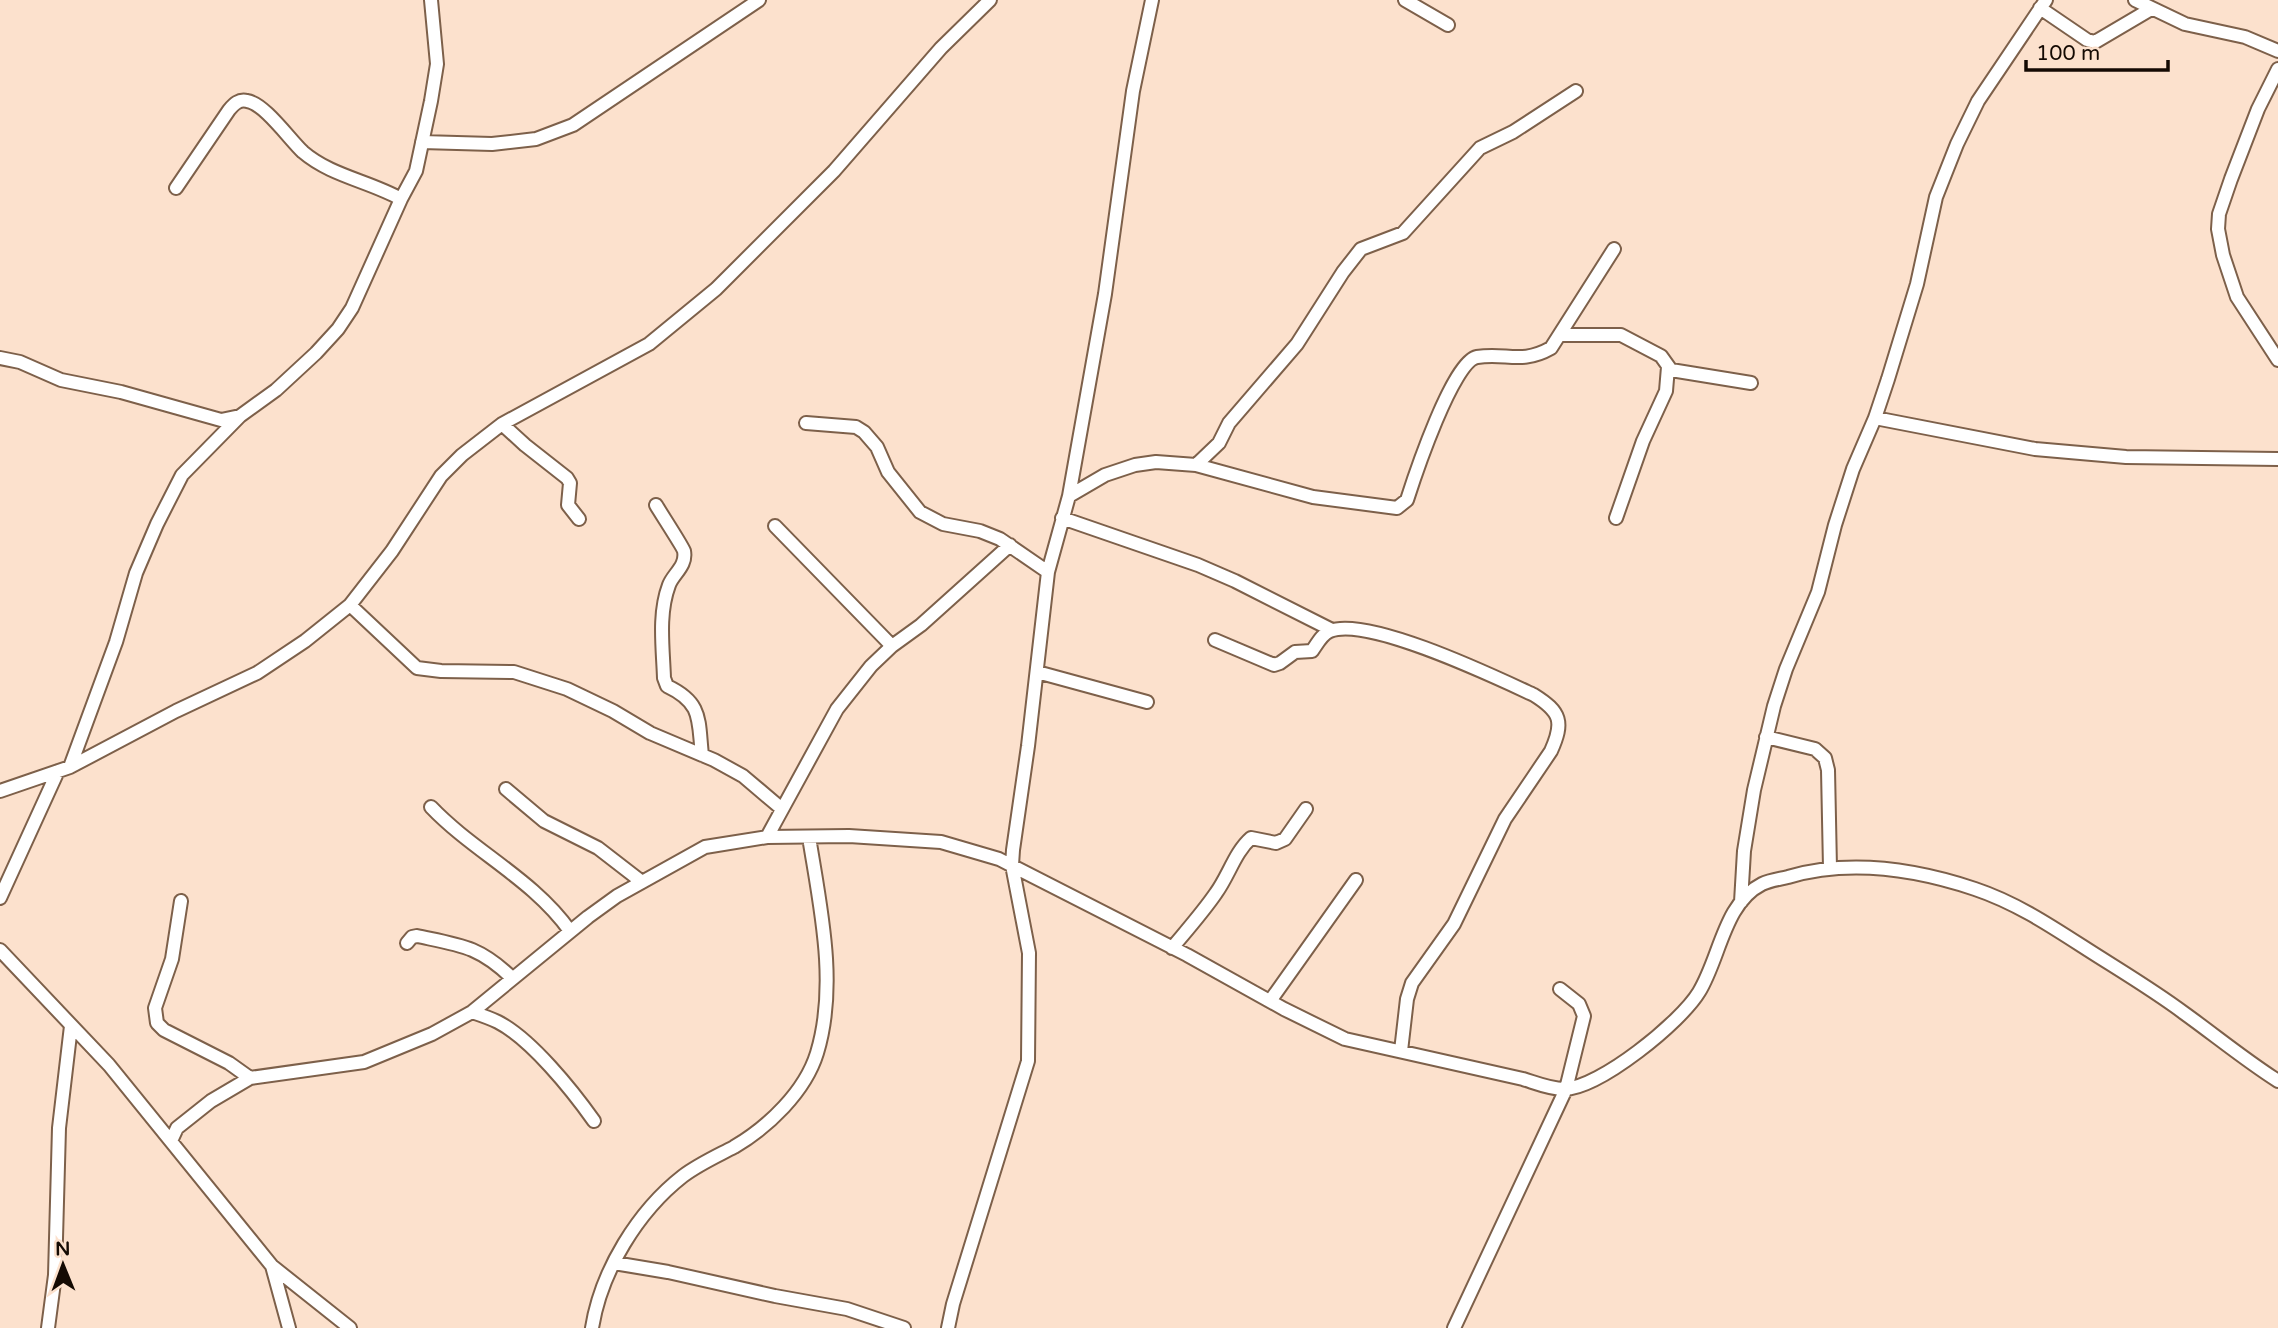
<svg xmlns="http://www.w3.org/2000/svg" width="2278" height="1328" font-family="'Varela Round',sans-serif">
	<style>
		.lines { fill: none; stroke-linecap: round; stroke-linejoin: round }
		.minor-casing { stroke: #7d604a; stroke-width: 16 }
		.minor { stroke: #fff; stroke-width: 12 }
	</style>
	<rect width="100%" height="100%" fill="#fce1cd"/>
	<g class="lines">
		<g class="minor-casing">
			<path id="minor" d="M1405,0L1448,25
				M2135,0L2185,24L2245,37L2278,51
				M2040,8L2087,40L2095,42L2151,9
				M2278,69L2258,109L2231,179L2219,214L2218,229L2223,255L2237,297L2278,360
				M422,142L492,144L536,139L573,125L759,0
				M176,188L229,110C234,104 239,99 247,101C264,103 290,140 303,152C331,176 369,181 401,199
				M1561,335H1621L1661,356L1671,370L1751,383
				M0,358L20,362L61,380L121,392L221,420L240,416
				M1875,418L2035,449L2126,457L2278,459
				M806,423L856,427L864,432L877,447L888,472L920,512L943,524L980,531L1000,539L1048,572
				M502,424L525,445L567,478L570,483L568,505L579,519
				M1196,465L1219,443L1229,423L1297,344L1343,272L1361,249L1403,233L1480,148L1513,132L1576,91
				M1069,496L1105,475L1135,465L1156,462L1196,465L1313,497L1397,508L1407,500C1415,475 1453,361 1477,357C1506,352 1521,365 1551,348L1614,249
				M656,505C660,512 683,547 684,551C687,566 673,574 669,585C658,614 663,648 664,678L667,686C703,703 698,720 702,755
				M1062,518L1198,565L1235,581L1332,630
				M1616,518L1643,441L1666,391L1668,367
				M775,526L892,646
				M350,605L417,668L441,671L514,672L567,689L613,711L650,733L714,760L743,776L782,809
				M1215,640L1274,665L1280,663L1295,652L1312,651C1317,644 1322,634 1330,631C1368,616 1495,677 1534,695C1561,712 1564,722 1551,751L1505,819L1454,924L1412,983L1407,999L1401,1051
				M1037,672L1147,702
				M1766,737L1815,749L1825,758L1828,770L1830,868
				M70,767L116,642L136,573L157,524L182,475L240,416L276,390L316,353L338,329L352,308L401,199L416,171L431,101L437,64L431,0
				M506,789L544,821L598,848L642,882
				M0,791L70,767L176,711L257,673L305,641L350,605L392,551L441,476L462,455L502,424L649,344L716,289L834,171L941,48L990,0
				M431,807C474,852 533,879 570,931
				M767,837L837,709L871,666L892,646L921,625L1010,545
				M0,898L58,771
				M181,901L172,959L155,1008L157,1023L164,1030L229,1063L250,1078
				M1741,902L1744,851L1754,790L1774,706L1786,669L1818,592L1835,525L1853,469L1875,418L1888,379L1917,284L1936,197L1957,144L1978,101L2046,0
				M407,943L412,937L417,936C460,945 479,946 512,978
				M1172,948C1187,930 1203,912 1216,893C1229,875 1235,852 1251,838L1276,843L1285,839L1306,809
				M0,950L109,1065L272,1266L350,1328
				M1270,1001L1356,880
				M472,1012C481,1015 490,1018 498,1022C531,1039 572,1090 594,1121
				M171,1141L177,1128L211,1101L250,1078L364,1062L432,1034L472,1012L588,917L617,896L705,847L767,837L849,836L941,842L999,859L1187,955L1284,1009L1345,1039L1523,1079C1536,1083 1550,1089 1564,1089C1600,1088 1681,1022 1699,992C1720,958 1724,903 1762,884C1770,880 1780,879 1788,877C1849,859 1915,869 1975,889C2014,902 2048,924 2082,946C2116,968 2152,989 2184,1013C2216,1036 2245,1060 2278,1081
				M614,1263L668,1272L775,1296L847,1309L904,1328
				M272,1266L289,1328
				M48,1328L55,1275L59,1128L71,1026
				M592,1328C601,1271 638,1211 683,1176C699,1164 717,1156 734,1147C768,1127 805,1092 817,1053C838,984 820,906 809,837
				M948,1328L953,1304L1028,1061L1029,953L1012,865L1013,850L1028,746L1048,572L1069,496L1105,294L1133,91L1152,0
				M1454,1328L1566,1089L1584,1016L1579,1004L1560,989"/>
		</g>
		<use href="#minor" class="minor"/>
	</g>
	<g transform="translate(63 1265) rotate(359)" stroke="#fce1cd" stroke-width="5" paint-order="stroke">
	<path d="M0-5L12 26L0 18L-12 26Z" fill="#140a03"/>
	<text y="-10" font-size="19" font-weight="bold" text-anchor="middle" fill="#140a03">N</text>
	</g>
	<path d="M2026 60v10h142v-10" fill="none" stroke="#140a03" stroke-width="3.5"/>
	<text x="2036" y="60" font-size="21" fill="#140a03" stroke="#fce1cd" stroke-width="5" paint-order="stroke">100 m</text>
</svg>
